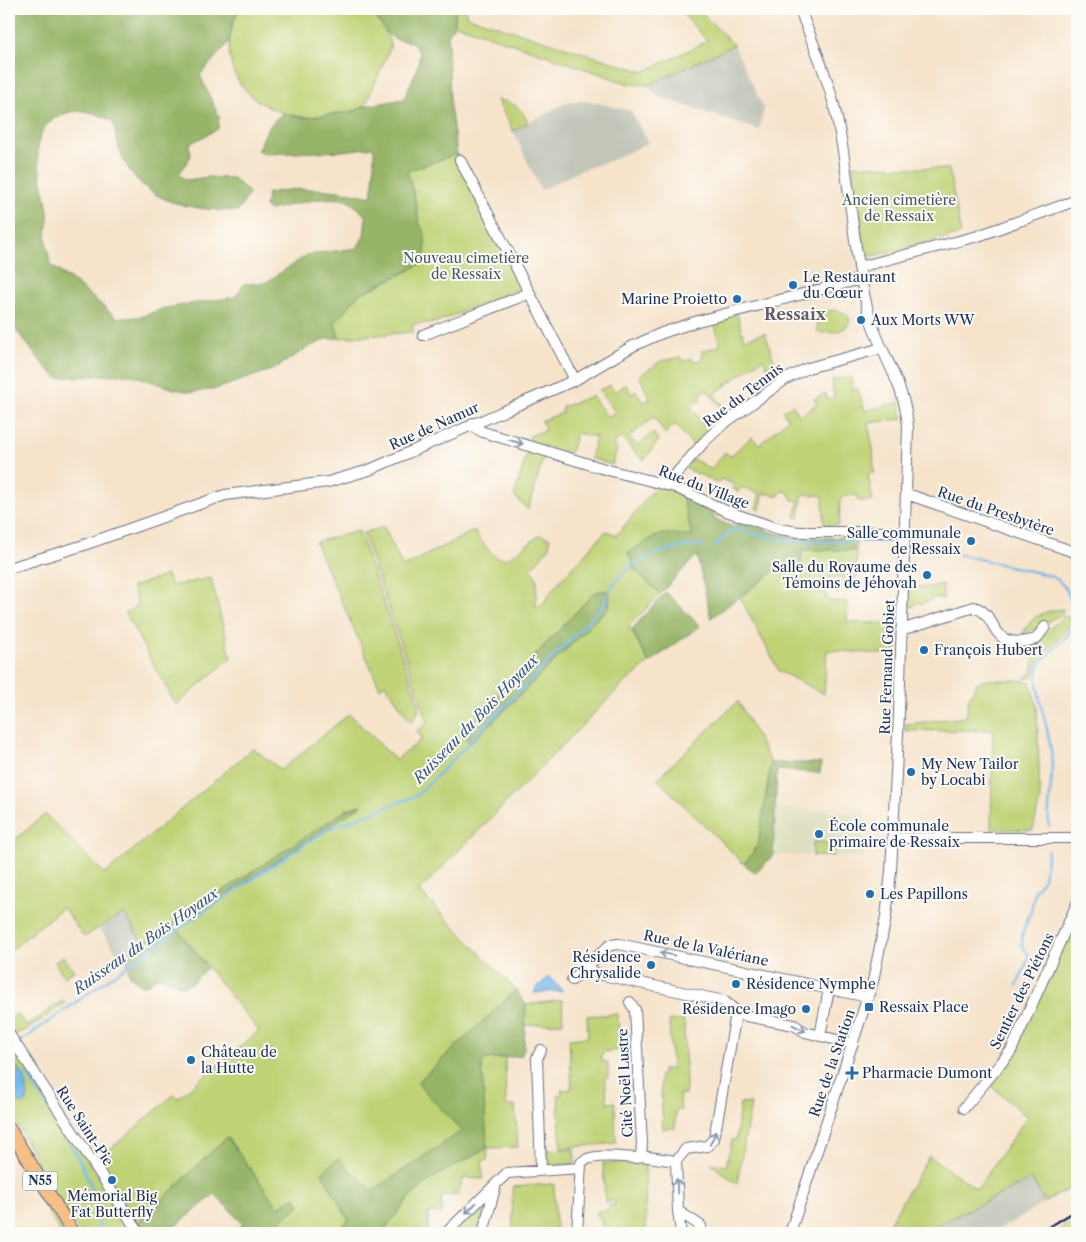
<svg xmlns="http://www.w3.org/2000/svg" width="1086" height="1242" font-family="'Libre Caslon Text',serif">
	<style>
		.built { fill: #dcdebc }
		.industrial { fill: #c2c6b9 }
		.green { fill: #bfd376; stroke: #6d816a; fill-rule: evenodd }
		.forest { fill: #97b567; stroke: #597262 }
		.water { fill: #75b8eb; stroke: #4874a4 }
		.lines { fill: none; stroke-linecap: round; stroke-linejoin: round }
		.stream { stroke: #75b8eb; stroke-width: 2.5 }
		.minor-casing { stroke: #686e84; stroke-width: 12 }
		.major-casing { stroke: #686e84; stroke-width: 14 }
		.minor { stroke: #fff; stroke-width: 10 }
		.major { stroke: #f5bf86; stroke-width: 12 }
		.rail { stroke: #1b2f5e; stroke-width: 2.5 }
		.oneway { stroke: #8d97ae }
		.poi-dot { fill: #1f6fb2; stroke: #fdfcf7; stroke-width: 2 }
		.labels { text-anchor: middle; stroke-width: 4; stroke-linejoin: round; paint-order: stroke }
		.shield { fill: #fdfcf7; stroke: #5f6c8c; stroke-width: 1 }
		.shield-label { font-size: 12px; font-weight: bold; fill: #1b2f5e }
		.park-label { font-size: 14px; fill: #445864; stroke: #fdfcf7 }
		.poi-label { font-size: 14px; fill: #1b2f5e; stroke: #fdfcf7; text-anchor: start }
		.street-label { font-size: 14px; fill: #1b2f5e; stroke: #fdfcf7 }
		.water-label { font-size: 15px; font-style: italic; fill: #365888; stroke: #fdfcf7 }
		.quarter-label { font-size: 16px; font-weight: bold; fill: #62606a; stroke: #fdfcf7 }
	</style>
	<rect width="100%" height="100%" fill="#fdfcf7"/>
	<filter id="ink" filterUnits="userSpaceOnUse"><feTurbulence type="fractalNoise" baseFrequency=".02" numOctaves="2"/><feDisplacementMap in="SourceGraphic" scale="10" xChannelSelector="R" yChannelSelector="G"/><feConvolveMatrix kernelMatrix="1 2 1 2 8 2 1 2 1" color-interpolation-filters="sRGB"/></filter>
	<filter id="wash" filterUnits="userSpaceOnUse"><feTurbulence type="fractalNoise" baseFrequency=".0096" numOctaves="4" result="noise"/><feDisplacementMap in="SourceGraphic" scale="20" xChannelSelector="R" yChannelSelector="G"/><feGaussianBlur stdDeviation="1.12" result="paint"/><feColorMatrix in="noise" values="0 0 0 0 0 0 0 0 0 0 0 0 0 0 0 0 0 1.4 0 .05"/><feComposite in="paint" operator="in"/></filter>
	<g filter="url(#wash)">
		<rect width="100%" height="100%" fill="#f6e3ca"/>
		<path class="built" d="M774,808L864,813V857L773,855Z"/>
		<path class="industrial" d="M734,45L764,109L759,130L657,96L648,85Z
			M569,101H589L631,111L648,143L607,162L581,170L541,190L513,131Z
			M124,913L143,943L126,956H119L100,929Z
			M1032,1178L1045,1202L1020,1218L991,1233H920Z"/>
		<path class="green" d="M239,9H366C378,17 387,32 391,46L365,106C295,140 198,95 239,9Z
			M455,9H466V16L644,72L707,41L679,9H698L734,45L648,85L629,84L455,24Z
			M497,100C514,102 522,108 528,123L513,131Z
			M457,154L459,164L525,287L437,322L413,324V332L339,338L335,323L358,295L409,271L425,257L423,246L425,237L418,219L417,205L407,171Z
			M852,165L949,169L961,234L868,257L865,254Z
			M819,311C831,311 845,307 850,320C845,334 831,332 818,333L816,313Z
			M737,314L744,339L765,333L778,372L772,373L762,359L714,394L722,405L720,406L706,389L700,395V400L690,406L709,431L694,447L675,424L665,434L654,417L629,437L637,446L653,433L659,440L644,460L632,450L622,437L613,443L617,450L612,465L590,458L596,437L577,433L571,451L567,453L531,443L529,436L546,430L541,421L562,413V407L592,396L607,417L615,412L599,390L610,385L616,392L626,384L631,394L636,391L643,402L650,399L639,376L661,361L681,357L683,361L692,358L693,361L702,360V351L720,346L714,320Z
			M851,377L853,390L858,389L865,411L900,402L902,419L868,423L873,448L874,473L868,474L873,501H858L857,495L844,496L840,500L839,525H824L823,496L803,494L799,518L795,517L799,501L792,500L788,492L782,491L779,496L764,493L760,510L756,508L760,494L742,487L738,492H736L737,490L733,489L734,484L721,479L718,483L685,468L693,459L711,469L725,452L730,456L752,437L759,445L788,419L783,411L793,405L800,416L817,404L814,399L826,393L827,400L834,398L832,380Z
			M528,450L544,455L528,510L514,496Z
			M657,485L682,495L693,537L634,569L660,594L629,626L649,663L622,685L419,891L516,990L417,1083L462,1131L372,1191L338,1158L323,1173L349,1221L331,1233H265L300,1205L296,1197L278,1207L227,1137L137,1224L96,1161L174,1095L178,1098L259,1031L175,927L360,805L348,809L143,943L124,913L84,937L63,907L9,952V845L45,814L105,874L253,748L281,770L349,714L396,760L422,739L417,731L428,723L363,533L384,527L403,567L471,532H475C505,576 505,557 541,535L550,538L549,548L531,568L537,579L536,607L542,605L555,586L606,531L617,535ZM595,592L609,607L471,743L461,733Z
			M359,531L419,705L418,712L411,722L385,684L380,688L315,542Z
			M802,550H856L857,578H822L828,601L848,602L847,622L897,624L896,655L827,650L824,694L779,671L740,597L777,569L801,568Z
			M167,575L171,586L211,578L231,658L176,705L125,613L138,605L132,587Z
			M909,583L915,584L916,587H934L935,585H943V599L934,597L928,602L926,601L923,604L918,602L914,606L909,607Z
			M1063,609L1062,614L1022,635C1032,615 1042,612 1063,609Z
			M1063,616L1071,618C1065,643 1036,650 1033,678H1024L1032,673L1035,644Z
			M985,680H1017L1030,682L1037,706L1040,799L1033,830L991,829L993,730L905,731L906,724L966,717L969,699L977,683Z
			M738,701L771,763L758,845L744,864L657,779Z
			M813,842L833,843V856H813Z
			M1077,909V1185L1045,1202L1032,1179L920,1233H912L890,1222L929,1156L977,1189L1027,1117L988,1083L1042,987L1046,985Z
			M63,956L74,971L64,977L55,962Z
			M63,1000L65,1003L27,1030L14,1034L9,1028V1019L17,1014L27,1026Z
			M562,1000L563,1023L524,1025L526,1005Z
			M618,1014L620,1050L602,1052V1062H608V1077H605L607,1103L615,1102L616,1143L561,1148L558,1095H562L561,1090L572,1089L569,1039L588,1037L587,1016Z
			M669,1020L684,1021L686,1087L685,1094L679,1095L681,1110H676L675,1128L663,1129L660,1075H662V1070L672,1069Z
			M14,1047L135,1233H80L48,1184L9,1108V1050Z
			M505,1058L506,1106H515L518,1147L488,1148L487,1160L482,1161L483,1179L464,1178L457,1195L442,1196V1213H428V1230L411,1231L410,1233H384L383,1231L410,1197L433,1178L487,1148L482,1064L486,1059Z
			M740,1103L751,1104L737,1184L710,1163L726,1166L732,1140H736Z
			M9,1143L67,1233H61L9,1149Z
			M574,1149L575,1164L544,1166L543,1150Z
			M603,1163H640L645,1167L646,1233H602L601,1218L597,1217V1211L609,1210V1205H615V1201L605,1202Z
			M554,1184L556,1233H500V1231L513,1230L512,1187Z
			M489,1192L480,1233H449Z
			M1077,1218V1233H1055Z"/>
		<path class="forest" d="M9,9H239L233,21L229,42L200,75L219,117L218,129L189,144L191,156L179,174L186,180L208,177L233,178L250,193L238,211C192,209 147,206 123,159C118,148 116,134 113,122C97,113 85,108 67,113C19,127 44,178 48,212C49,221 46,230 46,238C47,247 49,256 51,265L84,290L117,318L140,317L165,308L235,297L244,284L265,283L307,255L357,248L364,236L366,217C361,210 350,200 341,199C318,196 292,205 270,210L265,207L268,193C306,186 334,189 371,197L374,173V147L343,151L266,154L258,150L268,128L282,113L304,118L355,111L365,106L404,99L417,69L420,54L412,42C378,40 388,23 366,9H455V24L448,35L450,106L457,154L407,171C412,187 415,202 418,218C419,224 424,230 425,236C426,241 425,259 423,263L358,295L335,323L339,338L326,339L307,348L274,369L216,389L192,392L174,389L129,374L57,378L42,363L9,321Z
			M682,495L717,510L713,518L735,528L739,520C783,539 808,540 856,536V550H802L801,568L777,569L711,618L697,555L660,594L634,569L628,552C656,536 660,529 692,537Z
			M610,590L609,607L471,743L461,734L595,592Z
			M666,592L700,626L649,663L632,629Z
			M771,763H821L820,773L777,770L773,855L756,873L744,864L758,845Z
			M362,805L176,927L208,967L192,983L182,986L157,976L149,984L141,985L130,976L126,956L143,943L348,809Z
			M516,990L526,1005L524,1049L521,1056L486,1059L482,1064L487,1148L433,1178L410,1197L383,1231L384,1233H331L349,1221L322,1173L338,1158L372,1191L462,1131L417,1083Z
			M227,1137L278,1207L296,1197L300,1205L265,1233H231L243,1224L215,1194L167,1233H143L137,1224Z"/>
		<path class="water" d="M549,977L563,991L534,993L538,986Z
			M13,1064C26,1072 29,1089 27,1102L21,1104C6,1096 9,1079 9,1065Z"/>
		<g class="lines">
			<path class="stream" d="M912,543L1051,576C1063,582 1067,589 1071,601C1085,645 1038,646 1037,676C1036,696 1049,729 1051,751C1055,776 1047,801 1049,826
				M715,546L733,529L789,541L899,542
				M1017,986L1028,959V954L1022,945L1023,931L1031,911L1035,890L1044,879L1048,850
				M21,1041L189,922L326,830L418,795L604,605C614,564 664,546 702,545
				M26,1073C50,1112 107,1188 98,1233"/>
		</g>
	</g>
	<g filter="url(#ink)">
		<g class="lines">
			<g class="minor-casing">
				<path id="minor" d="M460,160L575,380
					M859,267L978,236L1077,200
					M423,335L530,293
					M473,423L477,429L483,432L608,470L675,487L726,511L779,529L799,532H905
					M666,485L705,441L722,425L786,379L808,368L882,348
					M907,494L1077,553
					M9,568L81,546L225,495L328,482L369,470L575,380L633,346L662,333L698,321L861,279
					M901,630L974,607C1001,615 986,652 1036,639L1045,627
					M893,838H1077
					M587,968L598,974L724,1001L741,1015L794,1025L805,1032L853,1044
					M572,980L610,945L619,944L868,997
					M630,1002L635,1010L642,1144L641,1156
					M9,1034L139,1233
					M820,1036L829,989
					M541,1050L537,1058L541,1170
					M964,1108L1011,1051L1077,904
					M678,1211L681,1233
					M446,1233L507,1173L581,1168
					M483,1233L496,1184
					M577,1233L581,1163C589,1153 623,1157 636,1158L641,1156L676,1161
					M700,1233L701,1226L678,1211L676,1161L686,1149L707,1146L714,1139L735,1019L738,1013
					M790,1233L873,981L886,917L891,871L899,714L908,428C906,383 877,350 867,307C850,237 850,163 831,94C823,65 810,37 800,9"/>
			</g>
			<g class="major-casing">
				<path id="major" d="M9,1128L73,1233"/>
			</g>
			<use href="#minor" class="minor"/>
			<use href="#major" class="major"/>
			<path class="rail" d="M1039,1233L1077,1210"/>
		</g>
		<defs><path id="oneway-shaft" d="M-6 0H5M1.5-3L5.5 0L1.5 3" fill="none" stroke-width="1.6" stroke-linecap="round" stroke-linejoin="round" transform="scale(1.25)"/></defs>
		<g class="oneway">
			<use href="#oneway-shaft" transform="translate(516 442) rotate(17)"/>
			<use href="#oneway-shaft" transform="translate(667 954) rotate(-168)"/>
			<use href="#oneway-shaft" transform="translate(799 1028) rotate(27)"/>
			<use href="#oneway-shaft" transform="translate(713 1138) rotate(-66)"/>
			<use href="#oneway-shaft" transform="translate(677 1186) rotate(-92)"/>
			<use href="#oneway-shaft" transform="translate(471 1208) rotate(135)"/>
		</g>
	</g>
	<g class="poi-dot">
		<circle cx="793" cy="285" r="5"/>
		<circle cx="737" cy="299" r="5"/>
		<circle cx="861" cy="320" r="5"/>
		<circle cx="971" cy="541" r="5"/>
		<circle cx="927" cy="575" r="5"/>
		<circle cx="924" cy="650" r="5"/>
		<circle cx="911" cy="772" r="5"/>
		<circle cx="819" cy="834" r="5"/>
		<circle cx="870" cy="894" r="5"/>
		<circle cx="651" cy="965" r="5"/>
		<circle cx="736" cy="984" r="5"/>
		<rect x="864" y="1002" width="10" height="10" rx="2.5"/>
		<circle cx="806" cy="1009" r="5"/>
		<circle cx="191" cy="1060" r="5"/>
		<path d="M849.5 1065.5h5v5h5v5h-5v5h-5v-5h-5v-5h5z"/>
		<circle cx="112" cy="1180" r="5"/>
	</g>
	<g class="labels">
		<rect class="shield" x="22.5" y="1171.5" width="35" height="19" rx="4"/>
		<g class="shield-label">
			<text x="40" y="1185">N55</text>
		</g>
		<g class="park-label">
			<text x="899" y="205">Ancien cimetière<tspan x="899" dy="16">de Ressaix</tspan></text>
			<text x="466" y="263">Nouveau cimetière<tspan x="466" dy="16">de Ressaix</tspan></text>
		</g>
		<g class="poi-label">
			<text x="803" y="282">Le Restaurant<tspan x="803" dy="16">du Cœur</tspan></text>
			<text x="727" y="304" text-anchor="end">Marine Proietto</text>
			<text x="871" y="325">Aux Morts WW</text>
			<text x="961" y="538" text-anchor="end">Salle communale<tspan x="961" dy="16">de Ressaix</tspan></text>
			<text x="917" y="572" text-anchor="end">Salle du Royaume des<tspan x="917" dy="16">Témoins de Jéhovah</tspan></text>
			<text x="934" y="655">François Hubert</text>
			<text x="921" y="769">My New Tailor<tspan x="921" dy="16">by Locabi</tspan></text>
			<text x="829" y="831">École communale<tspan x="829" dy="16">primaire de Ressaix</tspan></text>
			<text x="880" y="899">Les Papillons</text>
			<text x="641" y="962" text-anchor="end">Résidence<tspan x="641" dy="16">Chrysalide</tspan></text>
			<text x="746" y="989">Résidence Nymphe</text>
			<text x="879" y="1012">Ressaix Place</text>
			<text x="796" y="1014" text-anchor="end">Résidence Imago</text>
			<text x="201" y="1057">Château de<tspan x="201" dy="16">la Hutte</tspan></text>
			<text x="862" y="1078">Pharmacie Dumont</text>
			<text x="112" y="1201" text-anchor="middle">Mémorial Big<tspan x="112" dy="16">Fat Butterfly</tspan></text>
		</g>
		<g class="street-label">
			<text transform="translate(743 395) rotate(-37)" y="5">Rue du Tennis</text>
			<text transform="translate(434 426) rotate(-24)" y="5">Rue de Namur</text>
			<text transform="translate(704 487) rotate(21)" y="5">Rue du Village</text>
			<text transform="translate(996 511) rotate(19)" y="5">Rue du Presbytère</text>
			<text transform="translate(887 667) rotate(-88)" y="5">Rue Fernand Gobiet</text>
			<text transform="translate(706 948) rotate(12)" y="5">Rue de la Valériane</text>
			<text transform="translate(1022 991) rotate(-64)" y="5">Sentier des Piétons</text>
			<text transform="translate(832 1063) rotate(-71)" y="5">Rue de la Station</text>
			<text transform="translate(625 1083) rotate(-93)" y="5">Cité Noël Lustre</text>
			<text transform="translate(85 1126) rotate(57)" y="5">Rue Saint-Pie</text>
		</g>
		<g class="water-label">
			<text transform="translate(476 719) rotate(-46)" y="5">Ruisseau du Bois Hoyaux</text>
			<text transform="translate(146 941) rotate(-35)" y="5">Ruisseau du Bois Hoyaux</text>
		</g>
		<g class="quarter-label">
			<text x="795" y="320">Ressaix</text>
		</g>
	</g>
	<rect width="1086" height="1242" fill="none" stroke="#fdfcf7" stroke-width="30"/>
</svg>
